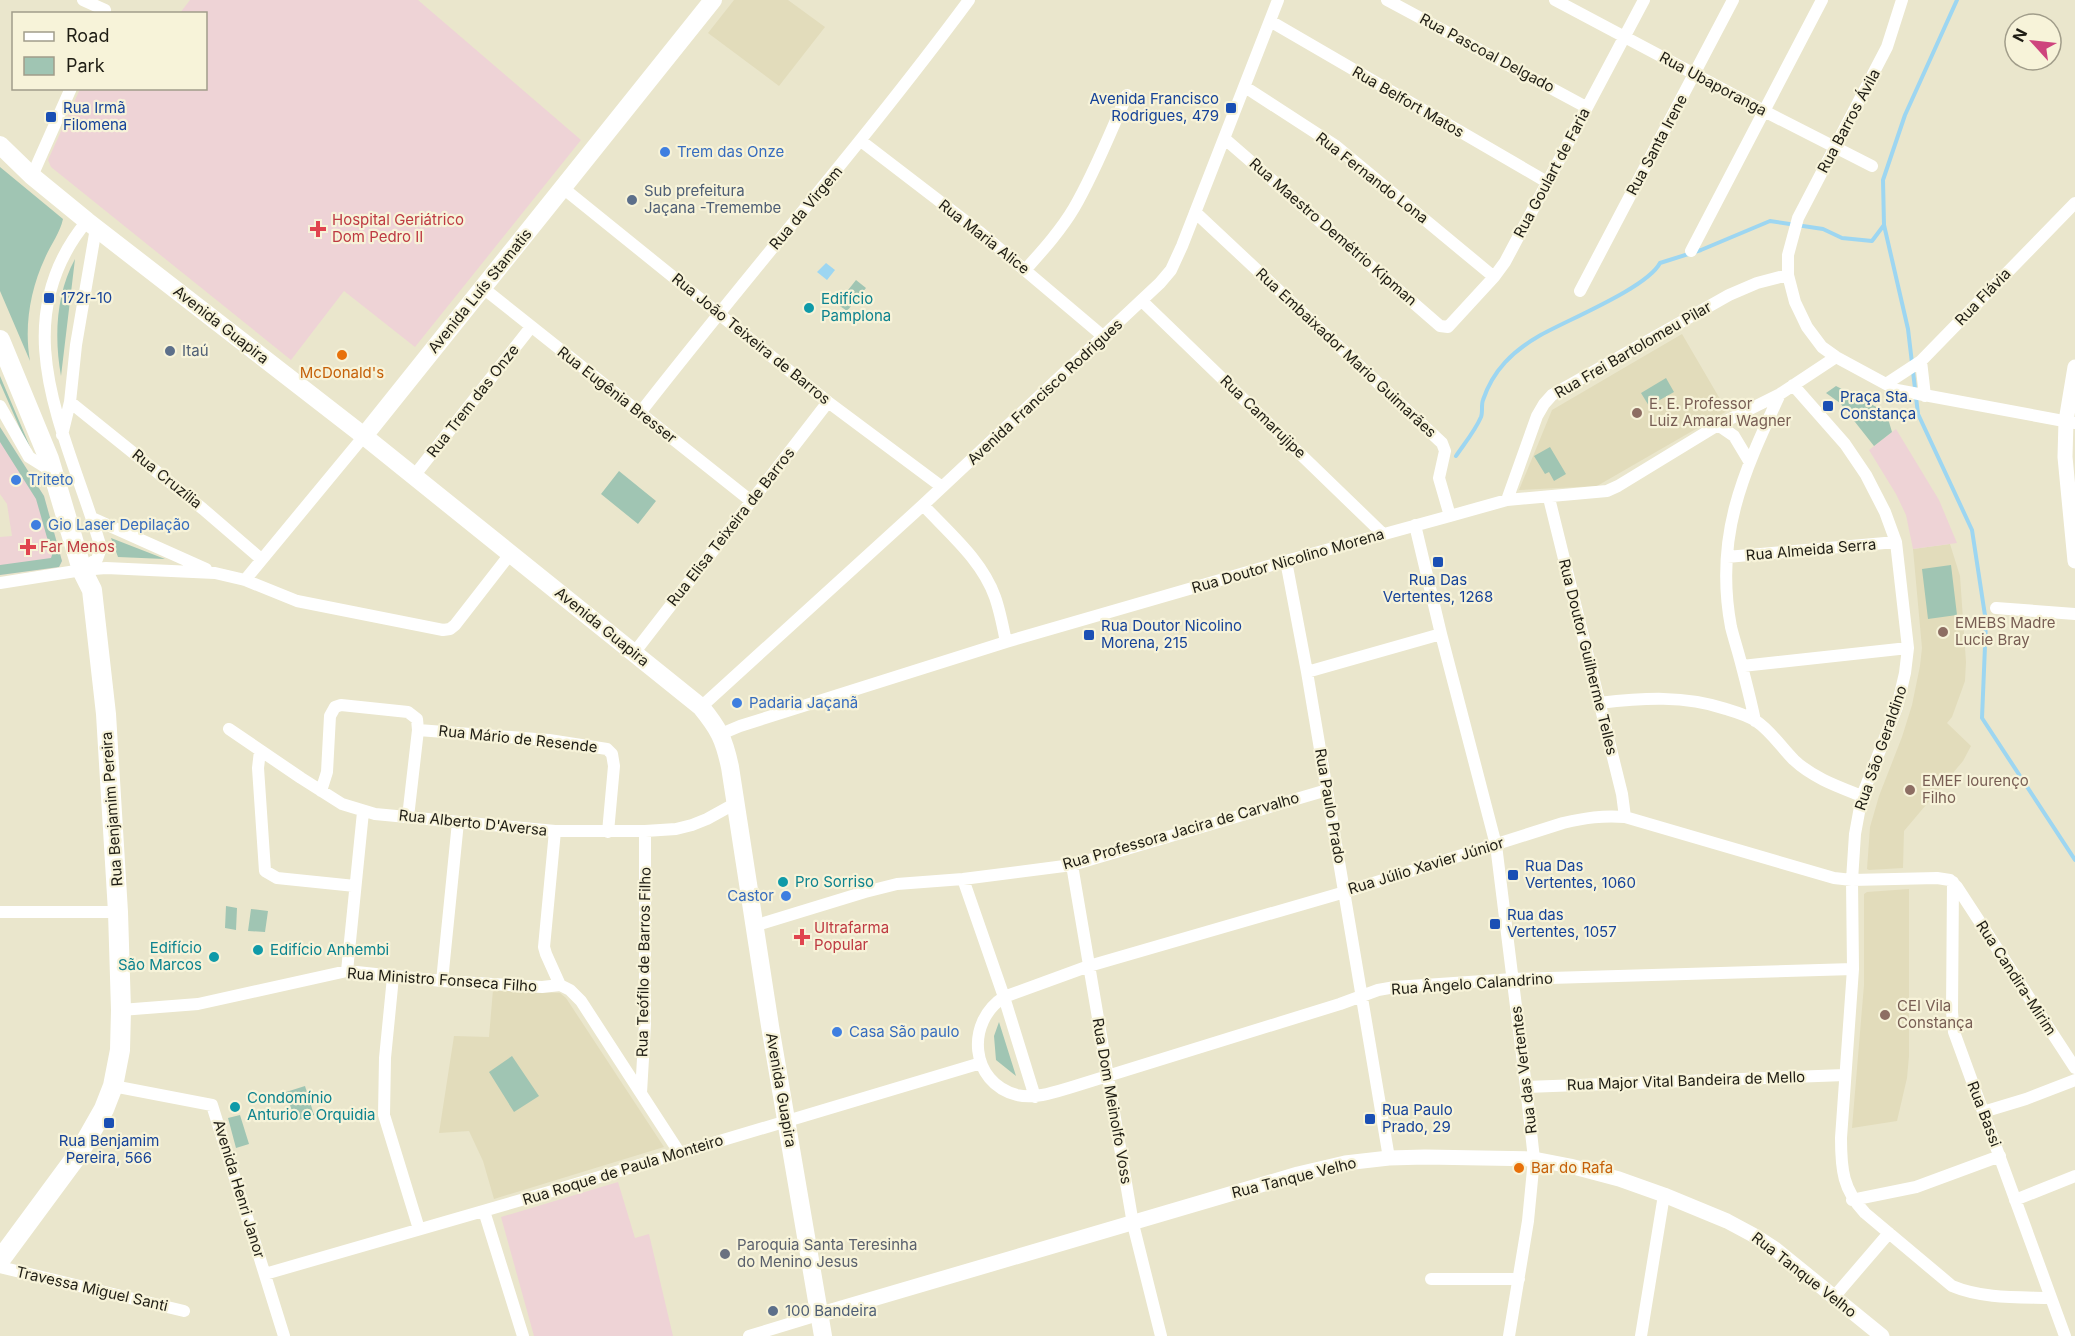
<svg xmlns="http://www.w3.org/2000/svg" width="2075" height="1336" font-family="Inter,sans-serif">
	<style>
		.commercial { fill: #eed3d5 }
		.built { fill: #e2dcbb }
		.medical { fill: #eed3d6 }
		.green { fill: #a0c5b3 }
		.water { fill: #9dd6f1 }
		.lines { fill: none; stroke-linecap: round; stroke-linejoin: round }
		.stream { stroke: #9dd6f1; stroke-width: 4 }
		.minor { stroke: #fff; stroke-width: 12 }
		.tertiary { stroke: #fff; stroke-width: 15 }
		.secondary { stroke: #fff; stroke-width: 18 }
		.primary { stroke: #fff; stroke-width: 20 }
		.transit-dot { fill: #1a4fb4; stroke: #f7f3d9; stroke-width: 2 }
		.shop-dot { fill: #3f7fe0; stroke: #f7f3d9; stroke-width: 2 }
		.service-dot { fill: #5c6f8a; stroke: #f7f3d9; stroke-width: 2 }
		.health-dot { fill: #e0444e; stroke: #f7f3d9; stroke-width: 2 }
		.culture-dot { fill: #0f9aa8; stroke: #f7f3d9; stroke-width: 2 }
		.food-dot { fill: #e8710a; stroke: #f7f3d9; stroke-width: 2 }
		.education-dot { fill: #8d6e63; stroke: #f7f3d9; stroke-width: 2 }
		.worship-dot { fill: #6b7280; stroke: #f7f3d9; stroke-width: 2 }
		.labels { text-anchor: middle; stroke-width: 4.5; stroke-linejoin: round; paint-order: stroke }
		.street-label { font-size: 15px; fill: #1f1d14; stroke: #f7f3d9 }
		.transit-label { font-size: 15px; fill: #164399; stroke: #f7f3d9; text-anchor: start }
		.shop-label { font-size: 15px; fill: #366cbe; stroke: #f7f3d9; text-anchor: start }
		.service-label { font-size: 15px; fill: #4e5e75; stroke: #f7f3d9; text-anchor: start }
		.health-label { font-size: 15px; fill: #be3a42; stroke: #f7f3d9; text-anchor: start }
		.culture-label { font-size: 15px; fill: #0d838f; stroke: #f7f3d9; text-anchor: start }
		.food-label { font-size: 15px; fill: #c56008; stroke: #f7f3d9 }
		.education-label { font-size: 15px; fill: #785e54; stroke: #f7f3d9; text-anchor: start }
		.worship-label { font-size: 15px; fill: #5b616d; stroke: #f7f3d9; text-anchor: start }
	</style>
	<rect width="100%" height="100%" fill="#eae6cc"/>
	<path class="commercial" d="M0,427L44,496L62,561L59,567L0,575V537L12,536L7,504L0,494Z"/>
	<path class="built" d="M734,0H788L825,27L779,86L708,33Z
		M1682,334L1727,411L1597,486L1519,490L1552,410Z
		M1950,544L1960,576L1966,662L1965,681L1952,717L1947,723L1971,746L1963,761L1904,831L1903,868L1869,870L1867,869L1870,827L1879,796L1902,737L1912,705L1920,666L1922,648L1913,549Z
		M1909,889V1056L1907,1078L1897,1121L1852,1128L1864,985V894L1867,892Z
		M493,990L560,993L566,998L664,1147L494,1199L483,1161L469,1131L439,1133L454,1036L489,1037Z"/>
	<path class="medical" d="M190,0H418L581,140L415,347L344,291L291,360L51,167L48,160L80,89L206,88V14L180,13Z
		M1896,429L1939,500L1957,543L1913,549L1906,515L1896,494L1869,450Z
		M618,1182L635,1238L649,1234L673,1336H534L501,1217Z"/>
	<path class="green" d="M0,167L63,219C60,233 50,246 45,258C30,290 24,327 30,361L0,291Z
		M75,259L61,376C54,337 56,294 75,259Z
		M856,280L866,288L847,311L837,304Z
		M0,376L31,449H29L0,383Z
		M1666,378L1674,392L1649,406L1641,393Z
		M1836,386L1886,412L1892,432L1874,446L1840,403L1826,393Z
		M0,427L44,496L62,561L59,567L0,575V565L51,558L52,555L36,499L0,442Z
		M1550,447L1566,474L1554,481L1549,472L1545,474L1534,456Z
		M619,471L656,501L638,524L601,494Z
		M111,538L165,559L118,557Z
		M1951,565L1957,615L1928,619L1922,569Z
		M226,906L237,908L236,930L225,928Z
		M251,909L268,911L265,932L248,931Z
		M999,1022L1016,1076L996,1060L994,1036Z
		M512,1056L539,1096L514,1112L489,1072Z
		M305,1086L314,1115L295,1121L286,1092Z
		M240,1115L249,1144L236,1148L228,1118Z"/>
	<path class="water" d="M826,263L835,270L827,280L817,272Z"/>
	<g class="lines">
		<path class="stream" d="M1957,0L1905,115L1883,180L1884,225L1908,329L1918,414L1972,530L1986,622L1982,718L2075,860
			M1456,456C1464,444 1475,431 1481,417C1483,412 1481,405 1483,400C1493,370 1513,351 1539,336C1567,320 1647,288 1660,263L1701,250L1770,221L1823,229L1842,238L1872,241L1884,225"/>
		<path class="minor" d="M83,0L105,10
			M1387,0L1586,107
			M1555,0L1764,111L1872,166
			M1902,0L1887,47L1798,218L1788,255V275L1795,302L1807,327L1822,347L1836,357L1897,390L2075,423
			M1270,21L1547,182
			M1245,87L1336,146L1494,277
			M1225,139L1440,326L1448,327L1494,277L1505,262L1644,0
			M861,141L981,233L1104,337
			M32,176L71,88
			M563,188L828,402L942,487
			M1195,212L1442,443L1445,451L1439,478L1450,516
			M1691,251L1822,0
			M1026,269C1043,250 1061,230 1074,208C1095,172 1110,133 1127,95
			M483,288L751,501
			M1580,291L1733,0
			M1142,301L1383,534
			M1921,361L1925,396
			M1886,384L1921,361L2075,203
			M1793,385L1845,444L1866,475L1885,512L1896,542L1908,648L1905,673L1897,707L1862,796L1855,834L1852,880L1853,969L1841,1138C1841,1170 1843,1190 1865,1213L1952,1286C1983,1299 2019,1297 2051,1298
			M70,402L203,509L261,559
			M0,406L29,457L53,472
			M640,413C748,274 864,142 969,0
			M1718,425L1734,436L1749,461
			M62,435L70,402L76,345L96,228
			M414,476L531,327
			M1549,498L1622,794L1625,817
			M1507,500L1537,416L1544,404L1552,395L1729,295L1757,283L1788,275
			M923,505C949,533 982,560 995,597C1000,611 1003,627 1006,642
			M92,518L206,569
			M1415,525L1441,634L1496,845L1526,1087L1534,1159L1528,1221L1509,1336
			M1727,557L1896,542
			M1286,561L1307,672L1389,1158
			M83,569L97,559L101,548C69,437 0,326 87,221
			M245,580L364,436
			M0,583L82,570L106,568L215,573L245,580L297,601L443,630L450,629L455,625L511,553
			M1996,608L2075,614
			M634,653L828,402
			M1742,666L1908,648
			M1307,672L1441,634
			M1599,703C1643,698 1684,695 1726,709C1736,712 1747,715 1756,721C1771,731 1781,747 1794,760C1813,778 1839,787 1862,796
			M701,707L923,505L1160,283L1171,270L1182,246L1278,0
			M1755,721C1751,701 1746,682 1741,663C1738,651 1734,639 1731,627C1714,536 1743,474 1780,394
			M229,729L301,778L342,804L375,814L555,831H645L676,829L692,825L707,819L736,803
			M418,730L549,740L607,749L612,754L614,766L608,832
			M721,734L740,726L1006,642L1286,561L1450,516L1507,500L1607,491L1618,486L1718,425L1780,394L1836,357
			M260,751L258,768L265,871L277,878L355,886
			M321,791L327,772L330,716L335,707L341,705L408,712L417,719L418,730L408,817
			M555,831L544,947L546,954L560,985
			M1072,865L1133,1224L1161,1336
			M963,879L1004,997L1035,1097
			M1953,882L1952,1012L1954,1032L2065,1336
			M0,912H118
			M754,926L865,892L897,884L963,879L1072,865L1327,790
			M1853,969L1513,979L1395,987L1378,990L1340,1004L1072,1087C1055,1092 1036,1099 1017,1095C970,1083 965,1022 1004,997L1089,966L1345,892L1563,823C1585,818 1603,815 1625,817L1834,878L1852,880L1937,878L1950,880L1957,887L2075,1068
			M347,971L363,812
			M393,977L385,1058L384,1115L419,1229
			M442,981L458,822
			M121,1010L198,1004L347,971L442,981L542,987L560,985L570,990L581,1001L679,1152
			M113,1086L212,1105L284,1336
			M1526,1087L1845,1075
			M641,1093L645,1024V831
			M1983,1112L2026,1099L2075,1080
			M1852,1200L1916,1187L2000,1156
			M2015,1200L2075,1176
			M484,1211L523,1336
			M0,1267L184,1311
			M265,1274L549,1192L981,1063
			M1431,1279H1519
			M1834,1297L1889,1233
			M749,1336L818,1315
			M1641,1336L1664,1195"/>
		<path class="tertiary" d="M2075,367L2066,421L2065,457L2075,561
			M818,1315L1298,1174L1345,1163L1389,1158L1425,1157L1534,1159L1570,1166L1619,1179L1664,1195L1727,1221L1755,1236L1775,1249L1882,1336"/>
		<path class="secondary" d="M0,145L32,176L87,221L364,436L701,707C719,729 724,739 730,767L770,1026L823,1336
			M364,436L713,0"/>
		<path class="primary" d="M0,340L49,459L82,570L92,590L106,714L118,912L121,1010L120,1050L113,1086L104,1109L79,1153L0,1260"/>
	</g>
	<g class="transit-dot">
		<rect x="1225" y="102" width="12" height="12" rx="3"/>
		<rect x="45" y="111" width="12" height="12" rx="3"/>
		<rect x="43" y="292" width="12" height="12" rx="3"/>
		<rect x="1822" y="400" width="12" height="12" rx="3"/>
		<rect x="1432" y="556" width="12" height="12" rx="3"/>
		<rect x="1083" y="629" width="12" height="12" rx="3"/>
		<rect x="1507" y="869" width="12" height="12" rx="3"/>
		<rect x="1489" y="918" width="12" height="12" rx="3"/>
		<rect x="1364" y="1113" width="12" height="12" rx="3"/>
		<rect x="103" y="1117" width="12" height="12" rx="3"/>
	</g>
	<g class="shop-dot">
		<circle cx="665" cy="152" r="6"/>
		<circle cx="16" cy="480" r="6"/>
		<circle cx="36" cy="525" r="6"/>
		<circle cx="737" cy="703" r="6"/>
		<circle cx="786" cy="896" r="6"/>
		<circle cx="837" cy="1032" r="6"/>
	</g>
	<g class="service-dot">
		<circle cx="632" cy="200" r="6"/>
		<circle cx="170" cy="351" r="6"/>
		<circle cx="773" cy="1311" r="6"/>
	</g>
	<g class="health-dot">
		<path d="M315 220h6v6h6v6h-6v6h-6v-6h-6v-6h6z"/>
		<path d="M25 538h6v6h6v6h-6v6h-6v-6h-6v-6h6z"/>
		<path d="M799 928h6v6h6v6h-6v6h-6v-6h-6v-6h6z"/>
	</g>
	<g class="culture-dot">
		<circle cx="809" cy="308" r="6"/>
		<circle cx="783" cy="882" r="6"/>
		<circle cx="258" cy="950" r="6"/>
		<circle cx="214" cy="957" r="6"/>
		<circle cx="235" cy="1107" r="6"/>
	</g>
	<g class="food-dot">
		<circle cx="342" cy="355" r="6"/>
		<circle cx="1519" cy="1168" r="6"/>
	</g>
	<g class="education-dot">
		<circle cx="1637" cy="413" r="6"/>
		<circle cx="1943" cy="632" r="6"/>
		<circle cx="1910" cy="790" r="6"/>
		<circle cx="1885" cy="1015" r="6"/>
	</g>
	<circle class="worship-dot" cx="725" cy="1254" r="6"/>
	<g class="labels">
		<g class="street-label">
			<text transform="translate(1487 53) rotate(28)" y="5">Rua Pascoal Delgado</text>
			<text transform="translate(1713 84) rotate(28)" y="5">Rua Ubaporanga</text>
			<text transform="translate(1408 102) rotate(30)" y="5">Rua Belfort Matos</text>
			<text transform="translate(1849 121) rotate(-62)" y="5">Rua Barros Ávila</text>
			<text transform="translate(1657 145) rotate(-62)" y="5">Rua Santa Irene</text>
			<text transform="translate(1552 173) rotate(-62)" y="5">Rua Goulart de Faria</text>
			<text transform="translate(1372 178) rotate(38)" y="5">Rua Fernando Lona</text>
			<text transform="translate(806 208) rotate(-50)" y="5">Rua da Virgem</text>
			<text transform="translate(1333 232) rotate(41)" y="5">Rua Maestro Demétrio Kipman</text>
			<text transform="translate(984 237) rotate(38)" y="5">Rua Maria Alice</text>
			<text transform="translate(480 291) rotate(-51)" y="5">Avenida Luís Stamatis</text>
			<text transform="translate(1983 297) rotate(-46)" y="5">Rua Flávia</text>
			<text transform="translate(221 325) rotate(38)" y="5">Avenida Guapira</text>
			<text transform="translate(751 339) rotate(39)" y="5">Rua João Teixeira de Barros</text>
			<text transform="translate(1633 350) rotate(-30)" y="5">Rua Frei Bartolomeu Pilar</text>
			<text transform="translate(1346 353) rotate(43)" y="5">Rua Embaixador Mario Guimarães</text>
			<text transform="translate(1045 392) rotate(-43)" y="5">Avenida Francisco Rodrigues</text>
			<text transform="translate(617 395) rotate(38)" y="5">Rua Eugênia Bresser</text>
			<text transform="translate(473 401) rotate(-52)" y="5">Rua Trem das Onze</text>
			<text transform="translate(1263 417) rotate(44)" y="5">Rua Camarujipe</text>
			<text transform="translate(167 479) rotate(39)" y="5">Rua Cruzília</text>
			<text transform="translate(731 527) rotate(-52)" y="5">Rua Elisa Teixeira de Barros</text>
			<text transform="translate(1811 550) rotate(-5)" y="5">Rua Almeida Serra</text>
			<text transform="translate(1288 561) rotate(-16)" y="5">Rua Doutor Nicolino Morena</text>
			<text transform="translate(602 627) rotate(39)" y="5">Avenida Guapira</text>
			<text transform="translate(1588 657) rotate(76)" y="5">Rua Doutor Guilherme Telles</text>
			<text transform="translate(518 739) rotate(6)" y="5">Rua Mário de Resende</text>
			<text transform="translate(1881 748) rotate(-71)" y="5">Rua São Geraldino</text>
			<text transform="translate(1330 806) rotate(80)" y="5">Rua Paulo Prado</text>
			<text transform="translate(112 809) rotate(-94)" y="5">Rua Benjamim Pereira</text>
			<text transform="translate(473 823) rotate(6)" y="5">Rua Alberto D'Aversa</text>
			<text transform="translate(1181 831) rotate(-16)" y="5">Rua Professora Jacira de Carvalho</text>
			<text transform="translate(1426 866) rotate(-17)" y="5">Rua Júlio Xavier Júnior</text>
			<text transform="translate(644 962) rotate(-89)" y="5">Rua Teófilo de Barros Filho</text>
			<text transform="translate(2016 978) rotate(57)" y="5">Rua Candira-Mirim</text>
			<text transform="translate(442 980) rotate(4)" y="5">Rua Ministro Fonseca Filho</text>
			<text transform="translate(1472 984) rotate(-4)" y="5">Rua Ângelo Calandrino</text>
			<text transform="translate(1524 1070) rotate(-97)" y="5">Rua das Vertentes</text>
			<text transform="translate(1686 1081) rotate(-2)" y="5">Rua Major Vital Bandeira de Mello</text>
			<text transform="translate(781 1090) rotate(80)" y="5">Avenida Guapira</text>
			<text transform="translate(1112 1101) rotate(80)" y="5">Rua Dom Meinolfo Voss</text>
			<text transform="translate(1984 1114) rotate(69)" y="5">Rua Bassi</text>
			<text transform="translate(623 1170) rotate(-17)" y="5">Rua Roque de Paula Monteiro</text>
			<text transform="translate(1294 1178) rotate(-14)" y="5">Rua Tanque Velho</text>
			<text transform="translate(239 1189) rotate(73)" y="5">Avenida Henri Janor</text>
			<text transform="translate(1804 1275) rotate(38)" y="5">Rua Tanque Velho</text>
			<text transform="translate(92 1289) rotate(13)" y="5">Travessa Miguel Santi</text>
		</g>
		<g class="transit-label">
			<text x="1219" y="104" text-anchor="end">Avenida Francisco<tspan x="1219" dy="17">Rodrigues, 479</tspan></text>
			<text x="63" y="113">Rua Irmã<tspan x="63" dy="17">Filomena</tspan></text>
			<text x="61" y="303">172r-10</text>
			<text x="1840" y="402">Praça Sta.<tspan x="1840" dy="17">Constança</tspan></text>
			<text x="1438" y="585" text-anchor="middle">Rua Das<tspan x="1438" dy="17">Vertentes, 1268</tspan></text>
			<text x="1101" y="631">Rua Doutor Nicolino<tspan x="1101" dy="17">Morena, 215</tspan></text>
			<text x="1525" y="871">Rua Das<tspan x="1525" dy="17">Vertentes, 1060</tspan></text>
			<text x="1507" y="920">Rua das<tspan x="1507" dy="17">Vertentes, 1057</tspan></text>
			<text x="1382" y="1115">Rua Paulo<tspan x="1382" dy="17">Prado, 29</tspan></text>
			<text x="109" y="1146" text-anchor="middle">Rua Benjamim<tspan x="109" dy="17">Pereira, 566</tspan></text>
		</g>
		<g class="shop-label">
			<text x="677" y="157">Trem das Onze</text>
			<text x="28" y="485">Triteto</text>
			<text x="48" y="530">Gio Laser Depilação</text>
			<text x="749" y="708">Padaria Jaçanã</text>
			<text x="774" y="901" text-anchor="end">Castor</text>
			<text x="849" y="1037">Casa São paulo</text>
		</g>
		<g class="service-label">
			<text x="644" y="196">Sub prefeitura<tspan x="644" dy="17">Jaçana -Tremembe</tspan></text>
			<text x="182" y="356">Itaú</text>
			<text x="785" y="1316">100 Bandeira</text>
		</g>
		<g class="health-label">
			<text x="332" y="225">Hospital Geriátrico<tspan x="332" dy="17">Dom Pedro II</tspan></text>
			<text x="40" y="552">Far Menos</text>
			<text x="814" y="933">Ultrafarma<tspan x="814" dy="17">Popular</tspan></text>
		</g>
		<g class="culture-label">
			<text x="821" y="304">Edifício<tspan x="821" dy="17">Pamplona</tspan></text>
			<text x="795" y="887">Pro Sorriso</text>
			<text x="202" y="953" text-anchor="end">Edifício<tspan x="202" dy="17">São Marcos</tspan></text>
			<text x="270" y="955">Edifício Anhembi</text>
			<text x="247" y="1103">Condomínio<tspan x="247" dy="17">Anturio e Orquidia</tspan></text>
		</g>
		<g class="food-label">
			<text x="342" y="378">McDonald's</text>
			<text x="1531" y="1173" text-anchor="start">Bar do Rafa</text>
		</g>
		<g class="education-label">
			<text x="1649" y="409">E. E. Professor<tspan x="1649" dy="17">Luiz Amaral Wagner</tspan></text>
			<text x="1955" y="628">EMEBS Madre<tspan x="1955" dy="17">Lucie Bray</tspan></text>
			<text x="1922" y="786">EMEF lourenço<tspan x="1922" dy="17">Filho</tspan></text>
			<text x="1897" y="1011">CEI Vila<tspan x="1897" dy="17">Constança</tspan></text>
		</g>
		<g class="worship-label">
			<text x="737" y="1250">Paroquia Santa Teresinha<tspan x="737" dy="17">do Menino Jesus</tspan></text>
		</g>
	</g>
	<rect x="12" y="12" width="195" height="78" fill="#f7f3d9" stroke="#a19d8a" stroke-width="1.5"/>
	<rect x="24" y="32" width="30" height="9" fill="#ffffff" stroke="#a19d8a" stroke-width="1.5"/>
	<text x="66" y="42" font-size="18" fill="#1f1d14">Road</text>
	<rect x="24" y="57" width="30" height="18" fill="#a0c5b3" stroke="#a19d8a" stroke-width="1.5"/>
	<text x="66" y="72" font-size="18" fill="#1f1d14">Park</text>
	<g transform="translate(2033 42) rotate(297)"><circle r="28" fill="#f7f3d9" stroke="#a19d8a" stroke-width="1.5"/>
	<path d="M0-4.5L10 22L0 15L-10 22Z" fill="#ce447d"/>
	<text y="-9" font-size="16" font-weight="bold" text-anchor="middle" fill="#1f1d14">N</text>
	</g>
</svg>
